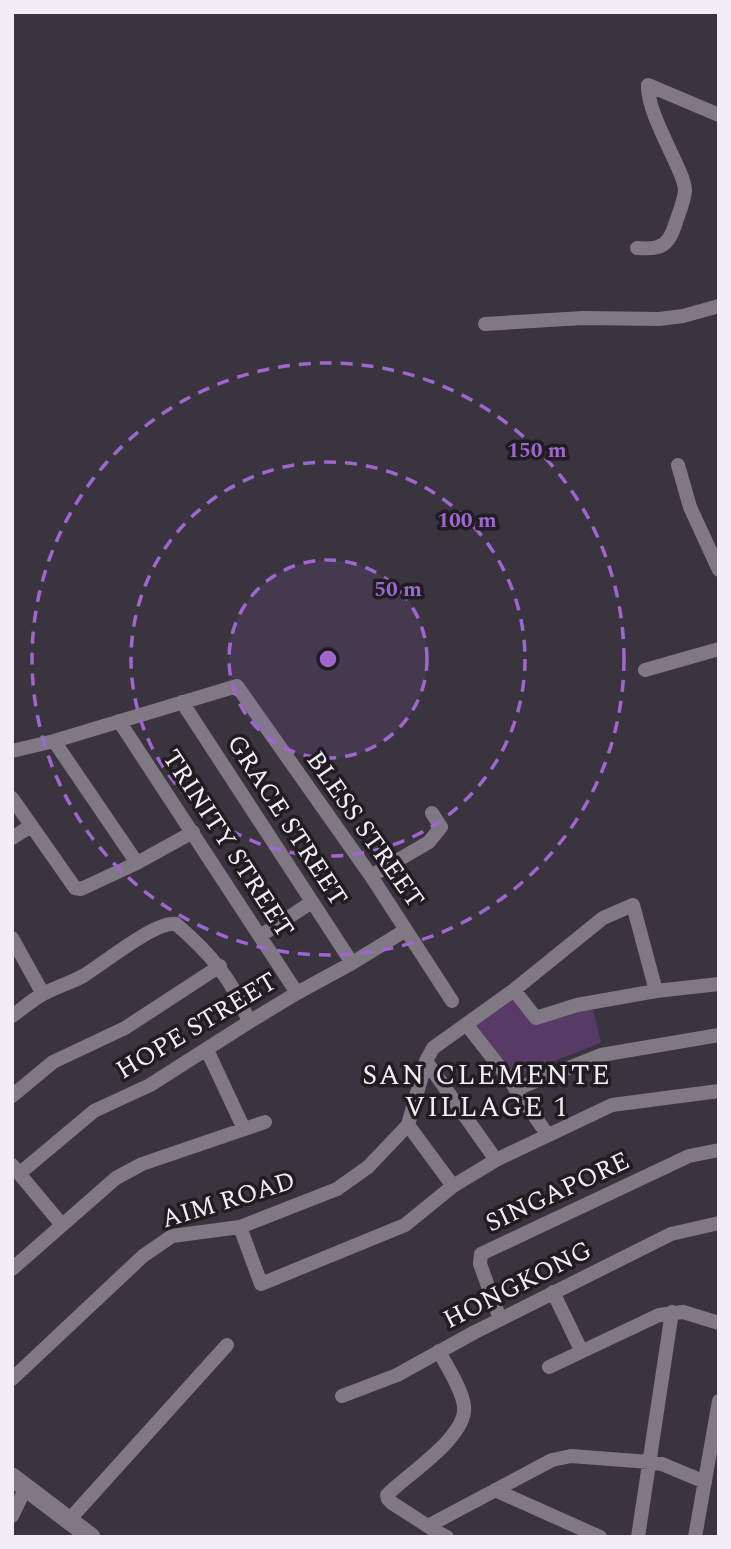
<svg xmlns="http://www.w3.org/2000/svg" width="731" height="1549" font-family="Spectral,serif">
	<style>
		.green { fill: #573b66 }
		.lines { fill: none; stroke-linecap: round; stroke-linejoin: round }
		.street { stroke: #807984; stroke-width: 14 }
		.secondary { stroke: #807984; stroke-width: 19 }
		.ring { fill: none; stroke: #9f66cf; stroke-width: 3.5; stroke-dasharray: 12 9 }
		.labels { text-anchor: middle; stroke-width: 7; stroke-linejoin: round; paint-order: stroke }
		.street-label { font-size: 26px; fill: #f2eef5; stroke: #201d21 }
		.neighbourhood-label { font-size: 28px; letter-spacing: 2px; fill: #f2eef5; stroke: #201d21 }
		.centre { fill: #9f66cf; stroke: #201d21; stroke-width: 3.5 }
		.ring-label { font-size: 21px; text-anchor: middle; font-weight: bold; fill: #9f66cf; stroke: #201d21; stroke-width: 7; stroke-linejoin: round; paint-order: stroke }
	</style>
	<rect width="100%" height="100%" fill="#3a343e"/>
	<path class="green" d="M514,999L534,1024L592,1005L601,1043L546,1064L515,1079L472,1027L508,1000Z"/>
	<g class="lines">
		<path class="street" d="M637,248C661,250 669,246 676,222C679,213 684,201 685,191C685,180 679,171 675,161C666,141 647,106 648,85L719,115
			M485,324L583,318L659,319L683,316L719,306
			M678,465L690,507L719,570
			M645,670L719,649
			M182,702L352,963
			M119,721L297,993
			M54,741L137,863
			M12,751L54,741L237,686L371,876L452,1001
			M12,798L75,888L81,889L137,863L193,832
			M12,838L31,826
			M371,876L429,842L441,827L432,813
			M260,936L312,902
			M12,938L43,994
			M514,990L536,1018L577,1005L656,991L719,984
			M12,1016C22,1009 32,1000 43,994C56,987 70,983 83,976C103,964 155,921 176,924C210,953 233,980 249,1022
			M466,1024L506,1075L547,1134
			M207,1050L244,1129
			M426,1061L496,1160
			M516,1089L601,1055L719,1035
			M12,1096L53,1062L125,1028L220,966
			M408,1125L453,1186
			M12,1165L62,1225
			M20,1173L94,1111L150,1085L249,1022L297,993L352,963L406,930
			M240,1227L261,1284L405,1225L453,1186L496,1160L612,1105L719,1091
			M12,1269L116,1178L142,1164L265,1122
			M553,1292L581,1350
			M500,1319L480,1264L481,1254L689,1156L719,1150
			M439,1351C447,1367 462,1389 464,1406C468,1437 406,1475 387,1495L388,1499L392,1503L437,1532L447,1537
			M549,1367L659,1315L683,1312L719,1323
			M12,1379L143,1256L172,1236L240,1227L337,1189L368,1167L408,1125L426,1061L433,1048L514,990L603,918L633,905L656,991
			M342,1396L397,1375L475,1332L671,1234L719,1223
			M495,1490L600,1537
			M12,1516L26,1487
			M69,1520L227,1345
			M428,1526L552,1460L571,1456L649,1462L662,1464L705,1482
			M638,1537L672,1312
			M695,1537L719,1401"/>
		<path class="secondary" d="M12,1477L91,1537"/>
	</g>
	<circle cx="328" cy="659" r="99" fill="#9f66cf" fill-opacity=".12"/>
	<g class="ring">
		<circle cx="328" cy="659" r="99"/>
		<circle cx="328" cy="659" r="197"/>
		<circle cx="328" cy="659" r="296"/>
	</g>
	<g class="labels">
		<g class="street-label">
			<text transform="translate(288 820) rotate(57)" y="9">GRACE STREET</text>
			<text transform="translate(366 829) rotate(55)" y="9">BLESS STREET</text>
			<text transform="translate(229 843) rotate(57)" y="9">TRINITY STREET</text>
			<text transform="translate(196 1025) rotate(-31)" y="9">HOPE STREET</text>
			<text transform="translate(557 1191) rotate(-25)" y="9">SINGAPORE</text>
			<text transform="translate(228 1199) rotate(-17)" y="9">AIM ROAD</text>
			<text transform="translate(517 1284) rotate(-27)" y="9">HONGKONG</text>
		</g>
		<g class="neighbourhood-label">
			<text x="487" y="1084">SAN CLEMENTE<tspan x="487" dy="32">VILLAGE 1</tspan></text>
		</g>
	</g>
	<circle cx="328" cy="659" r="10" class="centre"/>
	<g class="ring-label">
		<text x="537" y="457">150 m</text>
		<text x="467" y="527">100 m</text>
		<text x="398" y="596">50 m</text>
	</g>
	<rect width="731" height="1549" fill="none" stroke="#f2eef5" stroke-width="28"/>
</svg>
